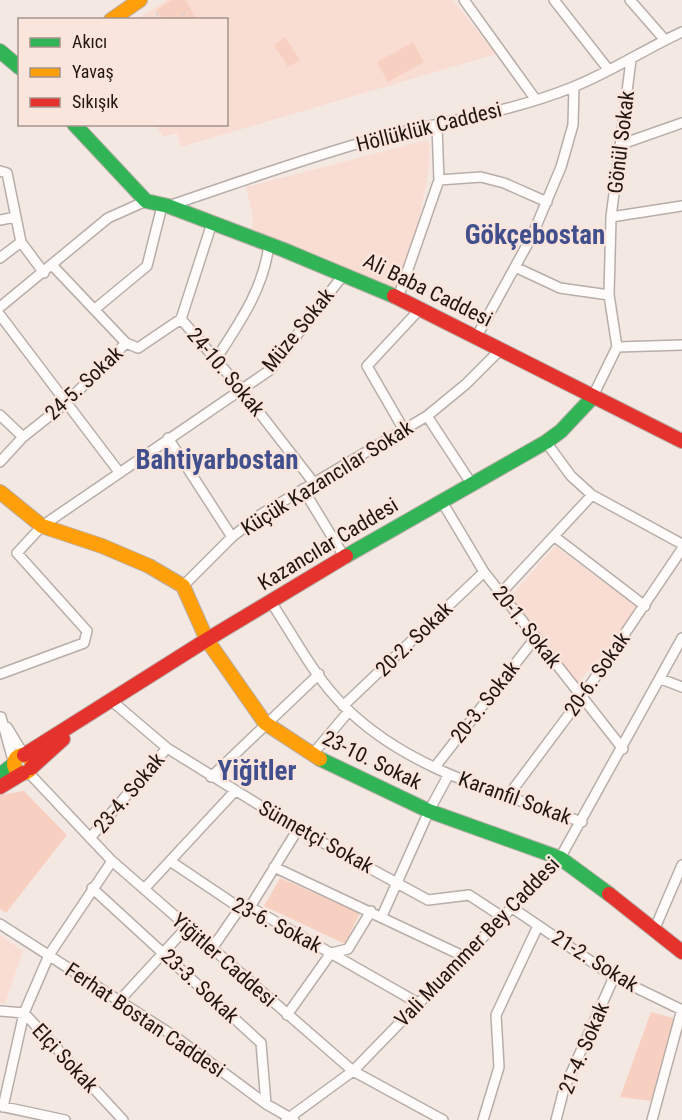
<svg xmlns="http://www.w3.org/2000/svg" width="682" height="1120" font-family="'Roboto Condensed',sans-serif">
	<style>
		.built { fill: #faddd2 }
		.green { fill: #f8d0c1 }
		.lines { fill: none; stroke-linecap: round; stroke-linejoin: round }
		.street-casing { stroke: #b8ada8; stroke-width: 12 }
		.fast-casing { stroke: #b8ada8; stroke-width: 16 }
		.slow-casing { stroke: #b8ada8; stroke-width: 16 }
		.jam-casing { stroke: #b8ada8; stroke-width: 16 }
		.path { stroke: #d6d3d1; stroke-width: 1.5; stroke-dasharray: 4.5 4.5; stroke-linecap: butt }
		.street { stroke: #fdfcfb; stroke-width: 9 }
		.fast { stroke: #30b455; stroke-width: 14 }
		.slow { stroke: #ff9f0a; stroke-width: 14 }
		.jam { stroke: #e5322d; stroke-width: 14 }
		.labels { text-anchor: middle; stroke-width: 5; stroke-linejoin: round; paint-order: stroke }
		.street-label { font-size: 21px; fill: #221612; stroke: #fae5dd }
		.district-label { font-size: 27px; font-weight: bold; fill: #41508d; stroke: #fae5dd }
	</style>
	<rect width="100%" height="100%" fill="#f4e8e3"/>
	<path class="built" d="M167,0H453L496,54L181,147L177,133L163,137L156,125L226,124V20H135Z
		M427,140L430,143L428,175L415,237L397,291L251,234L253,217L246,187Z
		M555,546L641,610L578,683L510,597Z
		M0,935L23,951L5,1004L0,1003Z"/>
	<path class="green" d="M172,0H185L197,19H162L156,10Z
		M285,37L300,60L288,67L274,45Z
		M413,42L424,62L388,82L377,62Z
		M24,791L67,835L6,913L0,909V795Z
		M280,878L360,913L345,944L264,906Z
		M651,1012L677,1019L652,1101L620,1097Z"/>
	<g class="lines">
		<g class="street-casing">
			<path id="street" d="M464,0L536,100
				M554,0L608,69
				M630,0L665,40
				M622,144L682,123
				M0,171L7,173L21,242L44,273
				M439,180L481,177L504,183L547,202
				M168,206C234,184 300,160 367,141C435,122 507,114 573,87C611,72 645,49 682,32
				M611,217L682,206
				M0,220L15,217
				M0,258L21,242
				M52,265L126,343
				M515,267L560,288L609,295
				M398,298L439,180L437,126
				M0,307L108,218L146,201
				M95,309L147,266L162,206
				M0,315L119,472
				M181,319L241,389L314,483
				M477,336L532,236L561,167L573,125L574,87
				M617,347L682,345
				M216,359C240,322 264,288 269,244
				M592,398L617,347L609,295L611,217L631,60
				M0,415L23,437
				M427,416L471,483
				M404,430L367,366L420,309
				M168,438L232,537
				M546,442L571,476L592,495L682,544
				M0,462L23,437L67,402L126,343L138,348L181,319L212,223
				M303,489L345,558
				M441,500L484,572L623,749
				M555,537L645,606
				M183,586L232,537L260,515L427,416L466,384L501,349
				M501,593L592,495
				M271,602C294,637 315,678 345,707C408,770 500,793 582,822
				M0,674L84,643L87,631L17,553L42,526L270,370L344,274
				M661,679L682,687
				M113,702L167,748L298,829L428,900L469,895L501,916
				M343,706L484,572
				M1,717L14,764
				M7,727L24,755
				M312,755L349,711
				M435,767L536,637
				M28,772L112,861L353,1071L443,1120
				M211,777L319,674
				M508,796L582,697L682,549
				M90,838L167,748
				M170,861L240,908L250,907L418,1003
				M274,867L463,956
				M92,888L261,1043L266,1104
				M144,889L235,791
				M250,907L298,829
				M511,907L614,977L682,1010
				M382,916L429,811L449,774
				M0,924L177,1038L266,1104L294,1120
				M655,928L682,865
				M211,950L240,908
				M120,1000L186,928
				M0,1011L24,1013L123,1120
				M287,1015L331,953L348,949L371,911
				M0,1106L65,1120
				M3,1107L24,1013L49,955L112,861
				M286,1120L353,1071L560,858L682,638
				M483,1120L499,1067L496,1015L538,926
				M556,1120L564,1089L614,977
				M652,1120L682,1009"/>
		</g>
		<g class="fast-casing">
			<path id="fast" d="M0,51L20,68
				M74,124L146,201L168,206L284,250L394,296
				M346,556L546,442L561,431L592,398
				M320,759L429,811L560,858L609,894
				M0,775L14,764"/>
		</g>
		<g class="slow-casing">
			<path id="slow" d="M111,20L140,0
				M0,492L42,526L102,546L149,566L183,586L207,640L265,723L320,759
				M14 764a9 9 0 1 1 18 0a9 9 0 1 1-18 0Z"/>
		</g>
		<g class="jam-casing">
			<path id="jam" d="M394,296L682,441
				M24,755L208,639L346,556
				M31,768L63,739
				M0,787L23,773
				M609,894L682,952"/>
		</g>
		<path class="path" d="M156,12L160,20
			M174,20L190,9"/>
		<use href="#street" class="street"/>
		<use href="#fast" class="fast"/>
		<use href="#slow" class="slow"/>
		<use href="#jam" class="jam"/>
	</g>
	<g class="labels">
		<g class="street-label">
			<text transform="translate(429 127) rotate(-14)" y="7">Höllüklük Caddesi</text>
			<text transform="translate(621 142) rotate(-83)" y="7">Gönül Sokak</text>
			<text transform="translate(428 290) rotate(26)" y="7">Ali Baba Caddesi</text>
			<text transform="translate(298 330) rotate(-51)" y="7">Müze Sokak</text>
			<text transform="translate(226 372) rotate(50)" y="7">24-10. Sokak</text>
			<text transform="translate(84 383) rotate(-43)" y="7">24-5. Sokak</text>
			<text transform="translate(327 478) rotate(-32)" y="7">Küçük Kazancılar Sokak</text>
			<text transform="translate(328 544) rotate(-31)" y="7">Kazancılar Caddesi</text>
			<text transform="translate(527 627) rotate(52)" y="7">20-1. Sokak</text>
			<text transform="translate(414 639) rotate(-44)" y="7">20-2. Sokak</text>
			<text transform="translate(597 674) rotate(-55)" y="7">20-6. Sokak</text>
			<text transform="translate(485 702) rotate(-52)" y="7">20-3. Sokak</text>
			<text transform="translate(372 760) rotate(26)" y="7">23-10. Sokak</text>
			<text transform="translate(129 793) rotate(-50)" y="7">23-4. Sokak</text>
			<text transform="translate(515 798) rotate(20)" y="7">Karanfil Sokak</text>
			<text transform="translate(316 837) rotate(29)" y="7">Sünnetçi Sokak</text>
			<text transform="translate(277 925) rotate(27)" y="7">23-6. Sokak</text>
			<text transform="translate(477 942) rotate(-46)" y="7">Vali Muammer Bey Caddesi</text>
			<text transform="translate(224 960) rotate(41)" y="7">Yiğitler Caddesi</text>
			<text transform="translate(595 961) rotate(32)" y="7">21-2. Sokak</text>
			<text transform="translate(200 986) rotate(43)" y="7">23-3. Sokak</text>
			<text transform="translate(145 1020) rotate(34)" y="7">Ferhat Bostan Caddesi</text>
			<text transform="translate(584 1048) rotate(-67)" y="7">21-4. Sokak</text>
			<text transform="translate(65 1058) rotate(47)" y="7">Elçi Sokak</text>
		</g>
		<g class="district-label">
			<text x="535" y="244">Gökçebostan</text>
			<text x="217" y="469">Bahtiyarbostan</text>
			<text x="257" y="780">Yiğitler</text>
		</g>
	</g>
	<rect x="18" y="18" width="210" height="108" fill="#fae5dd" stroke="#a4928c" stroke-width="1.5"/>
	<rect x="30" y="38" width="30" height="9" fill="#30b455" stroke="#a4928c" stroke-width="1.5"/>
	<text x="72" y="48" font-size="18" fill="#221612">Akıcı</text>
	<rect x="30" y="68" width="30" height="9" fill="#ff9f0a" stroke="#a4928c" stroke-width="1.5"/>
	<text x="72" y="78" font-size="18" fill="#221612">Yavaş</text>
	<rect x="30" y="98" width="30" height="9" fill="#e5322d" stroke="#a4928c" stroke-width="1.5"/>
	<text x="72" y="108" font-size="18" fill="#221612">Sıkışık</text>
</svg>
